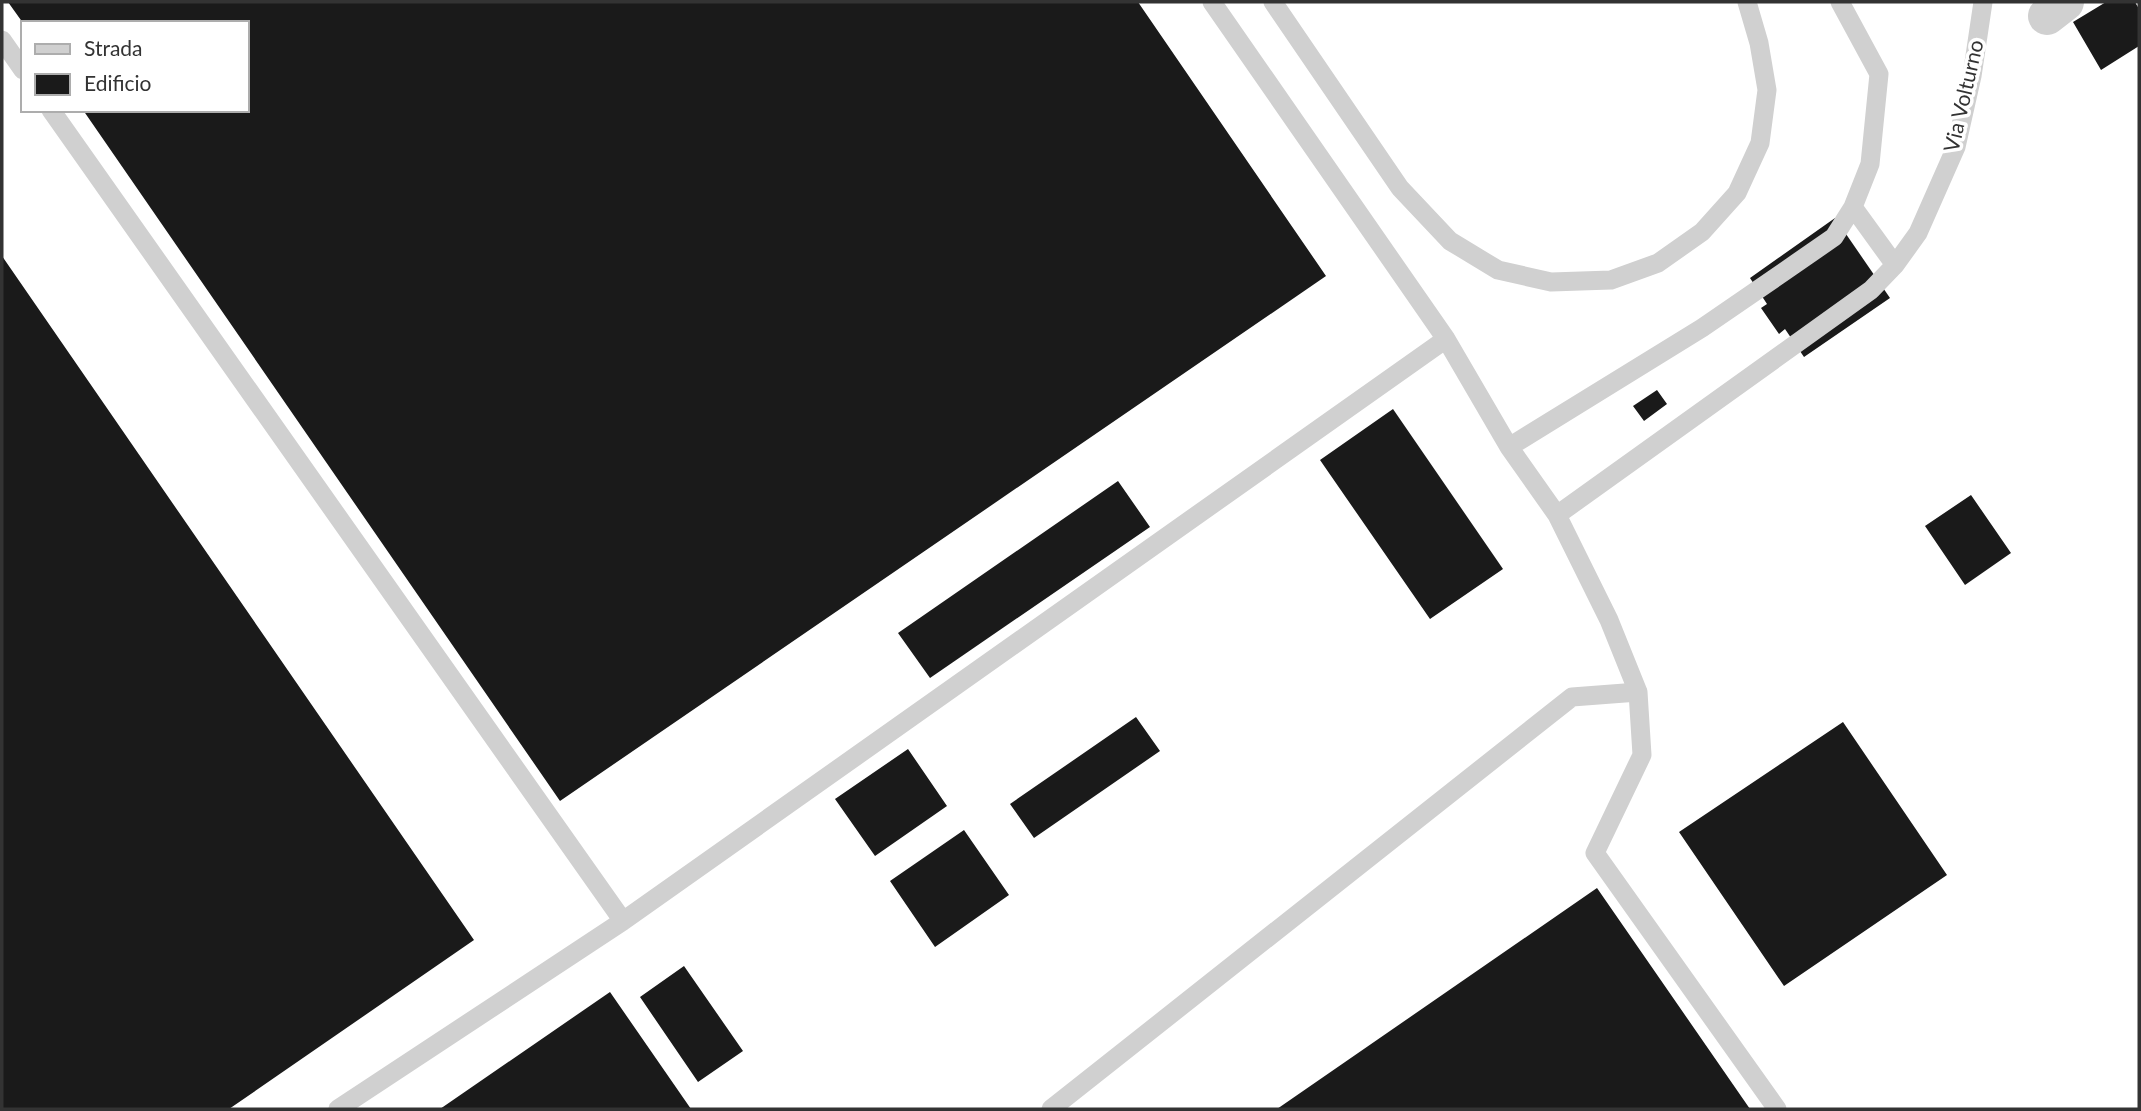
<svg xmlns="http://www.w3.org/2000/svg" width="2141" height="1111" font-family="Lato,sans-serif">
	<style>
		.building { fill: #1a1a1a }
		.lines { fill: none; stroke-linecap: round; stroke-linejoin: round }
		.lane { stroke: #d0d0d0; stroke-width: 19 }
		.street { stroke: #d0d0d0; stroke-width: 38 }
		.labels { text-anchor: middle; stroke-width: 7; stroke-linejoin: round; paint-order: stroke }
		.street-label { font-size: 21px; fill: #333; stroke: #fff }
	</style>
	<rect width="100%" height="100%" fill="#fff"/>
	<path class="building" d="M8,2H1138L1326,276L560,801L83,110H247V23H23Z
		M2106,2H2135L2139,9V46L2101,70L2073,22Z
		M1835,218L1890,298L1804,357L1785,329L1779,334L1761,308L1767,304L1750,278Z
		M2,256L474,940L229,1109H2Z
		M1657,390L1667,404L1644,421L1633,406Z
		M1393,409L1503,569L1430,619L1320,460Z
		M1118,481L1150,527L930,678L898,633Z
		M1971,495L2011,553L1965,585L1925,526Z
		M1136,717L1160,751L1034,838L1010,804Z
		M1843,722L1947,875L1784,986L1679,832Z
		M908,749L947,806L875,856L835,799Z
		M964,830L1009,895L935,947L890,881Z
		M1597,888L1750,1109H1277Z
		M684,966L743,1051L698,1082L640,997Z
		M610,992L691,1109H440Z"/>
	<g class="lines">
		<path class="lane" d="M1212,2L1446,339L1509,447L1557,515L1609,620L1638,692L1642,755L1595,853L1777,1109
			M1273,2L1400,188L1450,241L1498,270L1551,282L1611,280L1658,263L1702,232L1737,193L1760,143L1767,90L1759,43L1747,2
			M1840,2L1879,74L1870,164L1853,207L1895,265L1918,233L1956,147L1972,76L1983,2
			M2,40L23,70
			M51,110L623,921L1446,339
			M1509,447L1702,328L1785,271L1834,237L1853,207
			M1557,515L1871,290L1895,265
			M338,1109L623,921
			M1051,1109L1572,697L1638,692"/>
		<path class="street" d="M2047,16L2065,2"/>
	</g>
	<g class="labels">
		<g class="street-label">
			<text transform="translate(1964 96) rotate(-77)" y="7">Via Volturno</text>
		</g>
	</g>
	<rect width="2141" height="1111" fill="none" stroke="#333333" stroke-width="7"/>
	<rect x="21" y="21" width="228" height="91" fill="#ffffff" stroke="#adadad" stroke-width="2"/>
	<rect x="35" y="44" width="35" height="10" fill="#d0d0d0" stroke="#adadad" stroke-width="2"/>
	<text x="84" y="56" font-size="21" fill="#333333">Strada</text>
	<rect x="35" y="74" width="35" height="21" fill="#1a1a1a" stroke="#adadad" stroke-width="2"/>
	<text x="84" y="91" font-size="21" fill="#333333">Edificio</text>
</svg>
